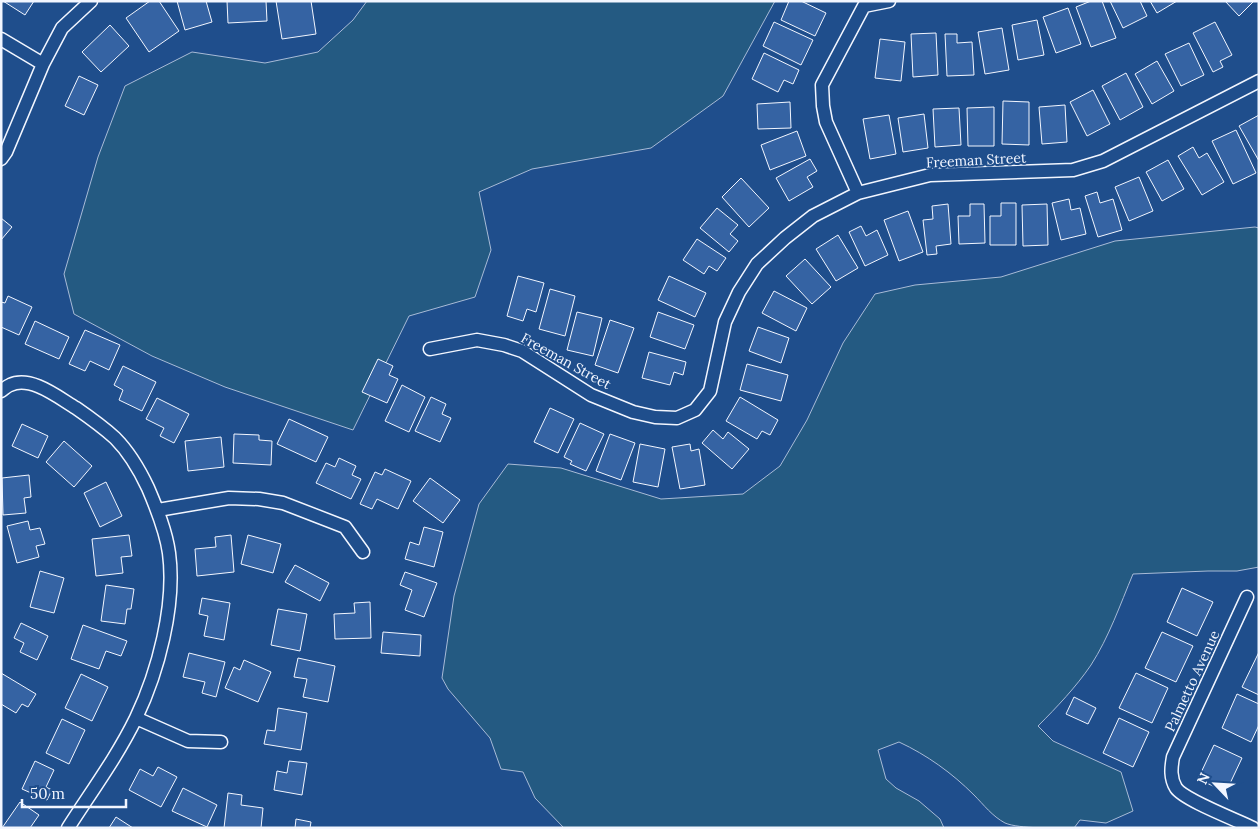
<svg xmlns="http://www.w3.org/2000/svg" width="1260" height="829" font-family="Lora,serif">
	<style>
		.green { fill: #245a82; stroke: #a8bbd7 }
		.building { fill: #3563a3; stroke: #f2f6ff }
		.lines { fill: none; stroke-linecap: round; stroke-linejoin: round }
		.street-casing { stroke: #f2f6ff; stroke-width: 15 }
		.street { stroke: #1f4e8c; stroke-width: 12 }
		.labels { text-anchor: middle; stroke-width: 4; stroke-linejoin: round; paint-order: stroke }
		.street-label { font-size: 14px; fill: #f2f6ff; stroke: #1f4e8c }
	</style>
	<rect width="100%" height="100%" fill="#1f4e8c"/>
	<path class="green" d="M367,1H775L723,96L651,148L532,169L479,192L491,250L475,297L409,316L353,430L225,387L152,356L74,314L64,274L98,157L125,86L192,52L265,63L318,52L353,20Z
		M1255,227L1259,228V567L1237,571H1208L1133,574C1120,605 1109,637 1091,665C1076,687 1057,707 1038,726L1053,741L1121,772L1133,811L1106,823L1080,820L1074,828C1057,828 1019,829 1005,823C992,816 984,805 974,795C952,773 927,755 899,742L878,750L886,779L896,788L919,801L940,819L944,828H564L535,798L523,772L501,769L490,738L448,689L442,678L454,596L479,504L508,464L561,468L661,499L743,494L780,466L807,420L843,343L875,294L915,285L1001,277L1115,241Z"/>
	<path class="building" d="M3,1H34L25,15Z
		M150,1H159L179,31L149,52L126,18Z
		M177,1H206L212,22L185,30Z
		M227,1H266L267,21L228,23Z
		M276,1H311L316,34L282,39Z
		M789,1H801L826,13L815,36L781,20Z
		M1091,1H1102L1116,38L1091,47L1076,7Z
		M1110,1H1140L1147,16L1123,28Z
		M1150,1H1177L1157,13Z
		M1225,1H1254L1239,16Z
		M1068,8L1081,44L1056,53L1043,17Z
		M1037,20L1044,55L1018,60L1012,25Z
		M774,22L813,40L801,65L763,46Z
		M1215,22L1232,55L1220,61L1223,67L1213,72L1193,33Z
		M110,25L129,46L101,72L82,52Z
		M1002,28L1009,70L985,74L978,32Z
		M936,33L938,75L913,77L911,34Z
		M945,34H957V43L972,42L974,75L947,76Z
		M880,39L905,42L901,81L875,78Z
		M1189,43L1204,75L1181,86L1165,54Z
		M764,53L799,70L793,84L784,80L778,92L752,79Z
		M1157,61L1174,91L1152,104L1135,74Z
		M1126,73L1143,107L1120,120L1102,86Z
		M79,76L98,85L84,115L65,106Z
		M1093,90L1110,124L1087,136L1070,102Z
		M1003,101L1029,102V145L1002,144Z
		M790,102L791,128L758,129L757,104Z
		M1065,105L1067,142L1042,144L1039,107Z
		M994,107V146H968L967,108Z
		M959,108L961,145L935,147L933,109Z
		M924,114L928,148L903,152L898,118Z
		M889,115L896,154L870,159L863,119Z
		M1259,115V161L1239,126Z
		M1236,130L1256,173L1233,184L1212,141Z
		M797,131L806,156L770,170L761,145Z
		M1193,147L1199,158L1207,153L1224,182L1202,195L1178,156Z
		M810,159L817,171L807,177L813,187L789,201L776,178Z
		M1168,160L1184,189L1162,201L1146,172Z
		M1139,177L1153,211L1129,221L1115,187Z
		M741,178L769,208L749,227L722,197Z
		M1097,192L1100,203L1113,199L1122,230L1098,237L1085,196Z
		M1069,199L1071,210L1080,208L1086,234L1061,240L1052,203Z
		M1001,203H1016V245H990V216H1001Z
		M948,204L951,244L936,246L937,254L927,255L923,220L933,219L932,206Z
		M970,204H984L985,243L959,244L958,216H970Z
		M1047,204L1048,245L1023,246L1022,205Z
		M717,208L738,225L730,234L738,241L729,252L700,228Z
		M908,211L923,252L899,261L884,220Z
		M1,218L12,227L1,240Z
		M861,226L866,236L877,230L888,255L865,266L849,232Z
		M838,235L858,268L836,281L816,249Z
		M697,239L726,258L717,271L709,266L704,274L683,260Z
		M805,259L831,287L812,304L786,276Z
		M518,276L544,283L536,312L527,309L523,321L507,316Z
		M669,276L706,293L695,317L658,300Z
		M550,289L575,296L565,336L539,329Z
		M774,291L807,308L796,331L762,313Z
		M8,296L32,307L19,335L1,327V302L5,303Z
		M577,312L602,318L593,356L567,350Z
		M658,312L694,325L685,349L650,337Z
		M610,320L634,328L618,373L595,365Z
		M35,321L69,337L59,359L25,344Z
		M758,327L789,338L781,363L749,351Z
		M85,330L120,345L109,370L90,361L85,371L69,364Z
		M649,352L686,362L683,375L674,372L670,385L642,378Z
		M378,359L393,366L389,375L398,379L387,403L362,392Z
		M747,364L788,375L781,401L740,390Z
		M123,366L156,382L142,411L119,400L123,390L114,385Z
		M402,385L425,397L409,432L385,421Z
		M431,397L446,404L442,414L451,418L440,442L415,431Z
		M740,397L778,420L770,435L762,431L757,439L726,421Z
		M157,398L189,414L174,443L160,436L164,428L146,419Z
		M550,408L574,419L558,453L534,442Z
		M289,419L328,437L316,462L277,444Z
		M580,423L604,434L586,471L570,464L572,461L564,457Z
		M22,424L48,436L38,458L12,446Z
		M713,430L723,439L728,432L749,449L732,469L702,443Z
		M234,434L259,435V440L272,441L271,465L233,463Z
		M610,434L635,443L621,480L596,471Z
		M221,437L224,467L188,471L185,441Z
		M64,441L92,466L74,487L46,462Z
		M640,444L665,449L658,487L633,482Z
		M690,444L691,451L699,449L705,485L680,489L672,447Z
		M339,458L356,466L352,475L361,479L351,499L316,483L326,463L335,467Z
		M385,469L411,481L398,509L377,499L372,509L360,504L375,472L382,475Z
		M29,475L31,497L24,498L26,513L3,515L2,478Z
		M430,478L460,500L443,523L413,501Z
		M106,482L122,516L100,527L84,493Z
		M28,521L30,530L40,528L45,544L36,546L39,557L17,563L7,526Z
		M424,527L443,532L434,567L405,559L410,542L419,545Z
		M129,535L132,556L121,557L123,573L96,576L92,539Z
		M231,535L234,572L197,576L195,549L216,547L215,537Z
		M248,535L281,544L273,573L241,564Z
		M295,565L329,583L320,601L285,582Z
		M40,571L64,578L54,613L30,607Z
		M405,572L437,583L424,617L405,610L412,590L400,585Z
		M106,585L134,589L131,609H127L125,624L101,621Z
		M1182,588L1213,602L1197,636L1167,622Z
		M202,598L230,603L224,640L204,636L208,616L199,614Z
		M370,602L371,638L335,639L334,614L355,613L354,603Z
		M278,609L307,614L300,651L271,645Z
		M21,623L48,636L37,660L20,652L24,643L14,638Z
		M83,625L127,641L121,656L106,651L99,669L71,659Z
		M383,632L421,635L420,656L381,653Z
		M1162,632L1193,646L1176,682L1145,668Z
		M1259,652V695L1242,687Z
		M189,653L225,662L216,697L202,693L205,682L183,677Z
		M298,658L335,666L328,702L303,697L307,679L294,677Z
		M244,660L271,672L258,702L225,688L234,667L240,670Z
		M1,673L36,694L28,707L22,704L16,713L1,704Z
		M1136,673L1168,688L1152,723L1119,708Z
		M81,674L108,687L92,721L65,708Z
		M1237,694L1259,704V725L1251,742L1222,728Z
		M1074,697L1096,708L1088,724L1066,714Z
		M278,708L307,713L301,750L264,744L267,730L275,731Z
		M1119,718L1149,732L1133,767L1103,753Z
		M62,719L85,730L69,764L46,753Z
		M1214,745L1242,758L1226,792L1198,779Z
		M35,761L54,770L46,787L52,790L47,800L22,789Z
		M289,761L307,763L302,795L274,790L277,771L287,773Z
		M158,767L177,777L161,807L129,790L140,769L153,776Z
		M183,788L217,805L207,827L172,811Z
		M228,793L242,795L241,805L263,808L261,828H224Z
		M20,802L39,815L30,828H2Z
		M116,817L133,828H109Z
		M296,819L311,822L310,828H295Z"/>
	<g class="lines">
		<g class="street-casing">
			<path id="street" d="M1,39L43,64
				M1,159L6,152L43,64L62,28L91,1
				M858,193L826,122L823,106L822,85L864,6L889,1
				M430,349L477,340L504,345L522,351L591,395L633,412L655,417L677,418L695,410L710,391L725,322L739,292L757,264L785,238L813,216L858,193L930,175L1073,170L1103,161L1259,81
				M1,391C4,389 7,386 10,385C31,375 59,398 76,408C89,417 103,427 115,438C129,452 140,471 148,488C157,509 166,531 169,553C176,605 158,672 136,718C117,757 91,792 68,828
				M158,510L229,498L259,499L283,503L345,527L363,552
				M1247,597L1173,757C1171,768 1170,778 1176,788C1184,800 1237,820 1253,828
				M136,718L188,741L221,742"/>
		</g>
		<use href="#street" class="street"/>
	</g>
	<g class="labels">
		<g class="street-label">
			<text transform="translate(976 160) rotate(-3)" y="5">Freeman Street</text>
			<text transform="translate(566 361) rotate(29)" y="5">Freeman Street</text>
			<text transform="translate(1192 681) rotate(-65)" y="5">Palmetto Avenue</text>
		</g>
	</g>
	<rect width="1260" height="829" fill="none" stroke="#f2f6ff" stroke-width="5"/>
	<g transform="translate(1215 784) rotate(295)" stroke="#1f4e8c" stroke-width="4" paint-order="stroke">
	<path d="M0-4L9 19L0 12L-9 19Z" fill="#f2f6ff"/>
	<text y="-8" font-size="14" font-weight="bold" text-anchor="middle" fill="#f2f6ff">N</text>
	</g>
	<path d="M22 799v8h104v-8" fill="none" stroke="#f2f6ff" stroke-width="2.5"/>
	<text x="30" y="799" font-size="15" fill="#f2f6ff" stroke="#1f4e8c" stroke-width="4" paint-order="stroke">50 m</text>
</svg>
